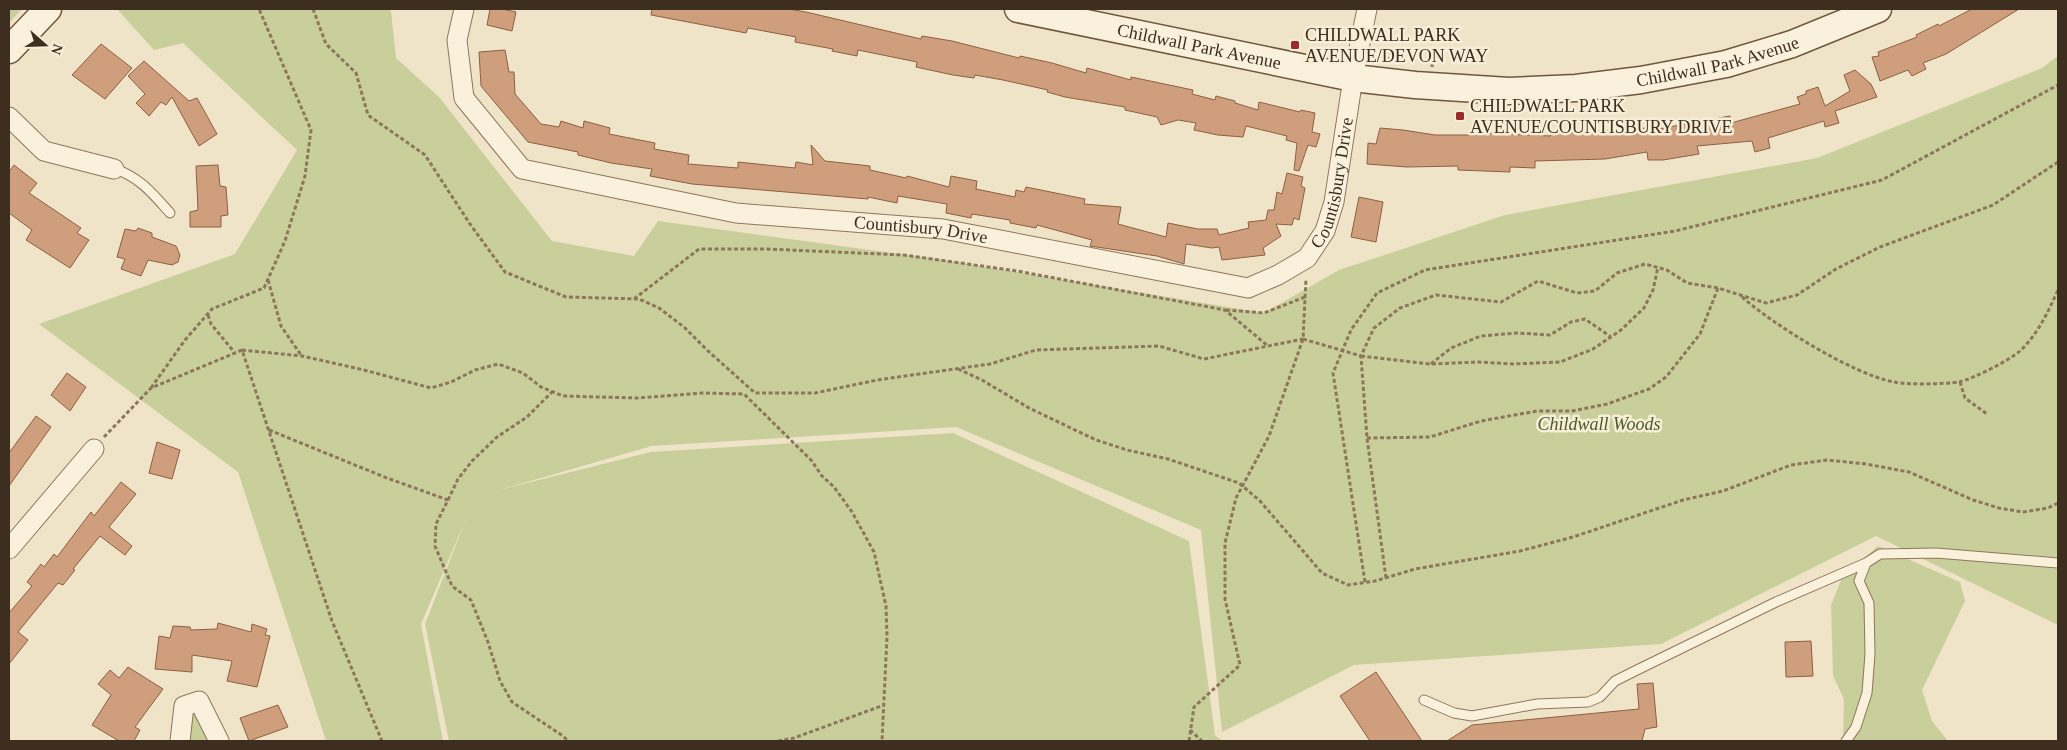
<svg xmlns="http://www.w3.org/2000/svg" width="2067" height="750" font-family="'Times New Roman',serif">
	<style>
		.green { fill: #c9cf9b }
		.building { fill: #cf9f7d; stroke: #8d5f41 }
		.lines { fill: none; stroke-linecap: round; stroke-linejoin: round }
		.lane-casing { stroke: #8d765c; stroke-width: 11 }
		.street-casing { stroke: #8d765c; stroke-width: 21 }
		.secondary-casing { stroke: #6f573f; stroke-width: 29 }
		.path { stroke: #8d765c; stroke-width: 3; stroke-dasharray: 4 2.5; stroke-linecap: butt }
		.lane { stroke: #faf1dc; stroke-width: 9 }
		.street { stroke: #faf1dc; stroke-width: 19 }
		.secondary { stroke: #faf1dc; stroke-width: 26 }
		.path-bridge { stroke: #8d765c; stroke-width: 3; stroke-dasharray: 4 2.5; stroke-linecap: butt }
		.poi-dot { fill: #9e2a2b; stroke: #f7eed8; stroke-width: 2 }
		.labels { text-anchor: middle; stroke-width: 5; stroke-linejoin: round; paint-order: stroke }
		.poi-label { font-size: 18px; fill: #3d2e20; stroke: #f7eed8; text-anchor: start }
		.street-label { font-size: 18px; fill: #3d2e20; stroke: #f7eed8 }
		.park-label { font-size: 18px; font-style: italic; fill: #4d5a26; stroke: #f7eed8 }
	</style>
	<rect width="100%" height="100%" fill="#f0e4c8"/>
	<path class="green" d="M9,9H22L9,23Z
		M117,9H388L391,11L396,58L439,97L552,241L634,256L658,221L944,260L1264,313L1339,270L1505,215L1817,158L2042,68L2058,56V625L1876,536L1661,644L1354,665L1222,732L1201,530L956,427L652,446L499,490L651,452L953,433L1189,541L1215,735L1222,741H449L425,624L466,519L421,624L443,741H326L238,472L39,324L235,254L297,150L183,43L154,50Z
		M1878,546L1960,582L1965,601L1922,690L1932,721L1948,741H1843L1844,699L1833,676L1831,605L1842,578Z
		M199,701L219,741H179L184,706Z"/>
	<path class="building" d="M490,9H502L516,12L512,31L487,25Z
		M652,9H789L806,12L921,39L922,36L952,41L1019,58L1020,56L1052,63L1086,73L1087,68L1131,80V77L1193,90L1192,94L1215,100L1216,96L1235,101V103L1258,110L1259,102L1300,112L1301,110L1315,113L1312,132L1320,134L1316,147L1308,145L1299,171L1294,170L1297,143L1286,140L1287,136L1246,126L1243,137L1218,135L1194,130L1196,123L1178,120L1161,125L1157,117L1125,110V107L1065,97L1047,92L1048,90L1003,80L975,75L974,78L953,75L916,67L917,62L858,50L857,56L832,51L833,49L795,42L796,37L748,28L746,33L651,15Z
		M1972,9H2019L1946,54L1923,63L1926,69L1912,76L1908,70L1880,81L1872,57L1879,56L1878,52L1917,37L1916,35L1938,24L1939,26Z
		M101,44L132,68L105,99L72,75Z
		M505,50L509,72H514L515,94L541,124L559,127L561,121L583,128L584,121L610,128L609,134L655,143L654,149L689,155L688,164L738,168V162L795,168L796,162L813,165L811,145L825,161L870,166V170L906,178L907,176L949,187L951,176L977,181L976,189L1015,197L1016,190L1024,192L1026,187L1085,199L1084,204L1121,207L1118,224L1166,237L1168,223L1198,229H1217L1219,235L1249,228L1248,222L1266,220L1268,210H1274L1277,192L1282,194L1287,173L1303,177L1301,186L1305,188L1299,220L1294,218L1292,225L1276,224L1281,236L1263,248L1265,255L1222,260L1219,247L1212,248L1186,244L1184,264L1157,256L1090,246L1092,240L1037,225L1036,228L1010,223V220L972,214L971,218L946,213L947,204L898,196L897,203L868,197V199L692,184L650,176L652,169L611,163L578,155V152L528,142L481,86L479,52Z
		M144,61L189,101L197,98L217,134L199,146L172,97L166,105L161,102L149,116L136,103L145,94L128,76Z
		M1855,70L1871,84L1877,97L1835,111L1839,123L1825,127L1824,121L1768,138L1770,148L1755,152L1752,141L1697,146L1699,154L1663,160H1648L1647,152L1605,159L1535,161V168L1510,167V172L1458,170V166L1407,167L1367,164L1368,143L1376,144L1380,128L1403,130L1435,135H1484V133L1550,136L1551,134L1646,128L1647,131L1730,116L1731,123L1800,104L1797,97L1806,94V91L1818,87L1825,106L1850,91L1844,75Z
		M14,165L37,183L29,193L81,228L77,233L89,240L70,268L26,240L32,230L9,213V172Z
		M218,165L220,186L226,187L228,215L221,216V227H190V212L198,210L196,166Z
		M1359,197L1383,202L1376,242L1351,237Z
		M138,228L152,233V237L176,246L180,255L178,262L172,265L148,260L141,276L121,269L125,259L117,257L125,229L136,231Z
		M67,373L86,387L70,411L51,395Z
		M36,416L51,427L9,486V453Z
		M157,442L180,450L172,479L149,473Z
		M121,482L136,494L109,527L132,546L125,555L100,536L73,569L75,570L63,585L58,583L18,632L28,640L9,664V613L32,586L27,582L41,564L44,567L54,554L57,557L91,512L94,516Z
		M218,623L251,632L252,624L267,629L265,635L270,636L257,687L227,681L232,661L192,655V672L155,669L159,636L170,638L173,626L190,627L191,630L217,629Z
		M1811,641L1813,676L1786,677L1785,642Z
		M128,667L163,689L135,727L140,730L134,741H119L92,725L111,695L98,684L110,670L119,678Z
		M1376,672L1422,741H1370L1340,696Z
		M1653,683L1657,727L1645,729L1642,741H1447L1472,725L1639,709L1637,684Z
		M278,705L288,727L249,741L240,718Z"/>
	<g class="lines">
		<g class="lane-casing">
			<path id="lane" d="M114,169C139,176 154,195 170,213
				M1424,700L1454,713L1472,716L1537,704L1588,702L1600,697L1615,681L1639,669L1776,602L1866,563
				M1846,741L1856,727L1867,693L1870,654L1869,603L1859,581L1866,563L1880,554L1936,553L2058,563"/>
		</g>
		<g class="street-casing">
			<g id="street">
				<path id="s1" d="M464,9L457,40L464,98L522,169L736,213L943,229L1248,288L1278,275L1307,258L1325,231L1334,202L1353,78L1367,9"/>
				<path d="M9,117L44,151L114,169"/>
				<path d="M9,549L94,449"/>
				<path d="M180,741L184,706L199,701L219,741"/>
			</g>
		</g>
		<g class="secondary-casing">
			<g id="secondary">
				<path id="s2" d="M1018,9L1353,78L1415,85L1509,91L1576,88L1641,80L1726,64L1792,44L1878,9"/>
				<path d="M9,50L48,9"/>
			</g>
		</g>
		<path class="path" d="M313,9L326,44L356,73L368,115L425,155L470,224L505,272L566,297L639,299L659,308L684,327L707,350L755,393H815L877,380L990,364L1036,350L1159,346L1204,359L1303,339
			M1389,61L1391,52
			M1432,67L1433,58
			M268,280L281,326L301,355
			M1742,297C1774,325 1852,374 1894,382C1908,385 1946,384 1959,382C1973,379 2010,360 2020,351C2038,334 2048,312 2058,290
			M634,299L699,249H766L904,255L1017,271L1225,310L1268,346
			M1226,310L1264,313L1305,297
			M208,315L211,324L235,353
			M242,350L302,356L364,370L431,388L451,382L475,370L498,364L523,373L541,387L563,396L637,398L702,393L744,394L811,460L822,476L834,487L852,512L874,552L886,606L887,637L882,741
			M1361,356L1430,364L1479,362L1513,364L1560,362L1593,349L1621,330L1644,308L1653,290L1658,267
			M1431,364L1451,348L1481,336L1517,333L1550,335L1571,322L1585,319L1611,337
			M958,369L982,380L1029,408L1096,440L1127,450L1168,459L1239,483L1260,501L1322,573L1348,585L1375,581L1415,569L1520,551L1573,537L1683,500L1723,491L1791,465L1827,460L1866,464L1909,472L1973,500L1999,508L2023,512L2048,508L2058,503
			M1960,382L1965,398L1987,414
			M151,388L185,340L212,309L264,288L285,241L305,176L311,130L259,9
			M269,430L387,478L448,500L436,524L435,546L452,586L471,600L488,642L500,681L512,702L563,736L568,741
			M104,437L151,388L242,350L332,621L382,741
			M1367,438L1430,437L1481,421L1537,411H1572L1607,404L1649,389L1666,377L1700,334L1718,288
			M448,500L458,479L472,461L497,437L527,417L552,392
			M1386,578L1367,438L1361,356L1374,328L1400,308L1436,295L1501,302L1538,281L1577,293L1595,291L1617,273L1645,264L1667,270L1687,283L1718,288L1766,303L1797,295L1836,269L1880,247L1993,205L2058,162
			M1365,582L1333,373L1351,330L1377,293L1425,270L1675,231L1882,180L2058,85
			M1190,730L1202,741
			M778,741L794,738L884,705
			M1189,741L1194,707L1240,665L1225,599V543L1236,498L1269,436L1303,339L1306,279"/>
		<use href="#lane" class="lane"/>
		<use href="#street" class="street"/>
		<use href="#secondary" class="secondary"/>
		<path class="path-bridge" d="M1303,339L1361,356"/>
	</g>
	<g class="poi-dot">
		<rect x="1290" y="40" width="10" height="10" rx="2.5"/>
		<rect x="1455" y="111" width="10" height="10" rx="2.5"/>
	</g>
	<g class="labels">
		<g class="poi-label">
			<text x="1305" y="41">CHILDWALL PARK<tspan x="1305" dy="21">AVENUE/DEVON WAY</tspan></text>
			<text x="1470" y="112">CHILDWALL PARK<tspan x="1470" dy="21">AVENUE/COUNTISBURY DRIVE</tspan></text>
		</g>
		<g class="street-label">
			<text dy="6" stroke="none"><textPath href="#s2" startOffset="185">Childwall Park Avenue</textPath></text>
			<text dy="6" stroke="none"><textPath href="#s2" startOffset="710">Childwall Park Avenue</textPath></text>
			<text dy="6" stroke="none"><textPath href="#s1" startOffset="1066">Countisbury Drive</textPath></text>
			<text dy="6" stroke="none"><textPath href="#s1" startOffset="586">Countisbury Drive</textPath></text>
		</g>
		<g class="park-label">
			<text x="1599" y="430">Childwall Woods</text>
		</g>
	</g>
	<rect width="2067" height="750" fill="none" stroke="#3d2e20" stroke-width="20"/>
	<g transform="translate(45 45) rotate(110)" stroke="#f7eed8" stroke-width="4" paint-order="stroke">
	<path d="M0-4L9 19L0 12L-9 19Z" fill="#3d2e20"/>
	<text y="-8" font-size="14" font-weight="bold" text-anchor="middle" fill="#3d2e20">N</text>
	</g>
</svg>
